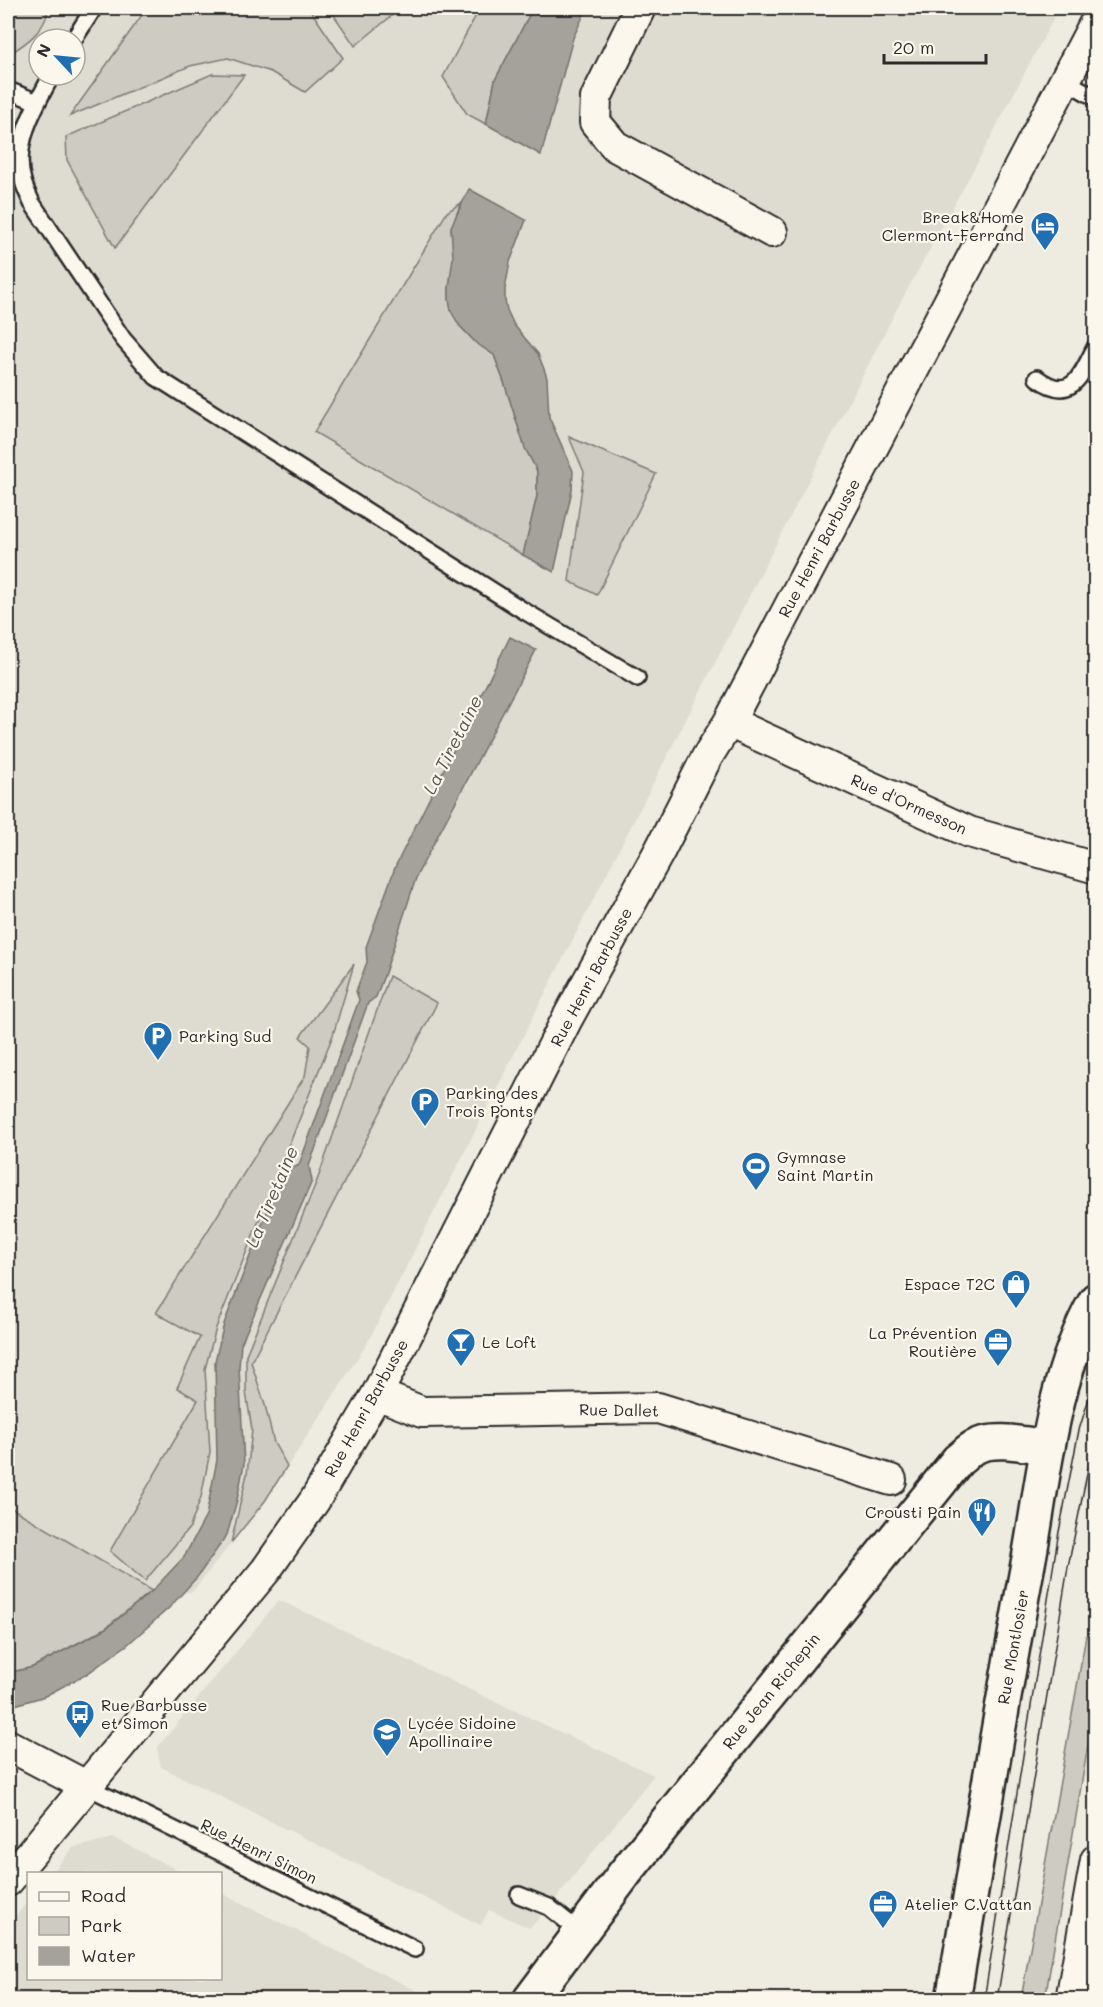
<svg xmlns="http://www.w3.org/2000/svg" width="1103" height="2007" font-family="Mali,sans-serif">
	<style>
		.built { fill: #dedbd1; fill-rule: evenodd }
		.green { fill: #cecbc2; stroke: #7c7b76; stroke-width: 1.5 }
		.water { fill: #a4a29a; stroke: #74726e; stroke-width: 1.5 }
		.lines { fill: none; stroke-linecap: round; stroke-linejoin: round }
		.service-casing { stroke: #2b2b2b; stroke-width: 20 }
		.minor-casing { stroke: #2b2b2b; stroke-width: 34 }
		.tertiary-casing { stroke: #2b2b2b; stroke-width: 38 }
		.secondary-casing { stroke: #2b2b2b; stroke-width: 38 }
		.service { stroke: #fbf7ec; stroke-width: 15 }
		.minor { stroke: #fbf7ec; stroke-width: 30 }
		.tertiary { stroke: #fbf7ec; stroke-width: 33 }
		.secondary { stroke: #fbf7ec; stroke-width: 33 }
		.tram { stroke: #2b2b2b; stroke-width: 1.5 }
		.labels { text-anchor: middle; stroke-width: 4.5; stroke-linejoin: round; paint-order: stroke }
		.poi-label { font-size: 16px; fill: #2b2b2b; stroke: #fbf7ec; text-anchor: start }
		.street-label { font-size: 16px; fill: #2b2b2b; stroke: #fbf7ec }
		.water-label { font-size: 18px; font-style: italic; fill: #555552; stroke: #fbf7ec }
	</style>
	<rect width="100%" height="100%" fill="#eeebe0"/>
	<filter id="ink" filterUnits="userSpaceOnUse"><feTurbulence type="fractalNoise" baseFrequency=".0167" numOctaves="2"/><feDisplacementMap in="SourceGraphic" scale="12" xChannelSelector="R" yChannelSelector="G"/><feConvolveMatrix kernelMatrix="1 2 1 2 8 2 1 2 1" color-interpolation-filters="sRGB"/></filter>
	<g filter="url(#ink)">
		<path class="built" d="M8,8H1059L983,152L900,303L535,1013L368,1342L265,1501L193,1591L174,1595L152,1591L8,1506V1454L14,1441L8,1434ZM39,39H75V75H39Z
			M279,1600L573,1738L654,1775L549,1907L530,1928L489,1910L481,1925L437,1904L161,1767L157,1748Z
			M113,1838H114L183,1873H52L73,1848Z
			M221,1893L433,1999H8V1926L28,1901V1978H220Z"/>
		<path class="green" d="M8,8H48C47,30 25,44 8,55Z
			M147,8H309L343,58L305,92L271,72L228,58L190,66L70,116Z
			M329,8H401L355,46Z
			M480,8H533L495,80L486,124L467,114L443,77Z
			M212,74L244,75L115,248L67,160L66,137Z
			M461,203L451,228L454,257L449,288V299L459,325L476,343L494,355L504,382L525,448L537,471V496L523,555L314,432L447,212Z
			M569,437L656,474L597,595L569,581L584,472Z
			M354,964L333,1035L216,1328L205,1369L210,1452L201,1497L190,1527L145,1581L110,1551L198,1400L177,1388L200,1337L156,1313L305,1076L310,1046L300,1037Z
			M389,976L437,1003L251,1362L265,1405L274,1443L287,1466L265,1501L231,1543L247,1474L252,1430L246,1392V1355L318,1178Z
			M8,1506L152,1591L104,1629L33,1667L8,1673Z
			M1086,1636L1095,1637V1704L1045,1999H1021Z"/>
		<path class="water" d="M533,8H587L573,38L541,155L486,124L495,80Z
			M469,189L526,220L510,262L505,289V300L507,310L514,325L538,354L544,369L547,378L549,417L573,471L572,490L554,572L523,555L537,496V471L525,448L504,382L494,355L476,343L459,325L451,311L449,299V288L453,257L451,227Z
			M510,637L536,650L417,875L385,973L376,997L368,1003L309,1166L312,1181L241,1344L239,1367L244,1464L237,1500L227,1535L198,1576L169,1608L127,1645L88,1673L45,1696L12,1706L8,1689V1673L33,1667L105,1629L152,1591L184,1557L206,1516L217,1460L215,1361L224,1324L281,1175L299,1165L359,1000L356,991L367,962L366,947L396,865Z"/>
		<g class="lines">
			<g class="service-casing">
				<path id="service" d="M74,39L94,8
					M52,75C35,106 12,145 23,181C25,189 29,196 32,203L123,339L156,377L521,609L637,678
					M1064,80L1096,98
					M8,90L37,102
					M8,175L20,158
					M1037,378C1073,404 1081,374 1096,346
					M86,1786L415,1949
					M519,1895L549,1907L580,1932"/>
			</g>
			<g class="minor-casing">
				<path id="minor" d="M640,8L596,98L595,122L615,146L772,232
					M729,722L969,832L1096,868
					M377,1394L422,1412L658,1408L891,1480
					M8,1745L86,1786
					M8,1881L266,1570L315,1500L377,1394L567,1019L660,850L707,757L729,722L1096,21
					M1071,2000L1096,1860"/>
			</g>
			<g class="tertiary-casing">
				<path id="tertiary" d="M530,2000L625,1873L958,1460C964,1456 970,1448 977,1446C996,1437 1028,1445 1048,1447"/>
			</g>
			<g class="secondary-casing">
				<path id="secondary" d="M953,2000C978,1851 1002,1701 1030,1553C1045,1468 1053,1376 1096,1300"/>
			</g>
			<use href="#service" class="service"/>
			<use href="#minor" class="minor"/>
			<use href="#tertiary" class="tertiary"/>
			<use href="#secondary" class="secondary"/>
			<path class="tram" d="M984,2000L1058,1537L1079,1430L1096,1376
				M997,2000L1068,1567L1096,1430"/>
		</g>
	</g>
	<defs>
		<g id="hotel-pin" transform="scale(1.5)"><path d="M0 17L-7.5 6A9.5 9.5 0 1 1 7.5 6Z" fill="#1f6fb2" stroke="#fbf7ec"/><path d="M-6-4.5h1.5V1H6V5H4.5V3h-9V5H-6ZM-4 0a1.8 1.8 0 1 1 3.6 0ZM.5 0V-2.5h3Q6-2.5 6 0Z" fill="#fff"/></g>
		<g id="parking-pin" transform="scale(1.5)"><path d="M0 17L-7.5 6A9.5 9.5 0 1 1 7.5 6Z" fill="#1f6fb2" stroke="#fbf7ec"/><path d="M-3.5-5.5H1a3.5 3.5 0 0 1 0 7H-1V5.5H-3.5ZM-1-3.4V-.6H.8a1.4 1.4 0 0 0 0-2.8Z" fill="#fff"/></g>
		<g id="stadium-pin" transform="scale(1.5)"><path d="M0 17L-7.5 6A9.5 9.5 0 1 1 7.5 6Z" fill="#1f6fb2" stroke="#fbf7ec"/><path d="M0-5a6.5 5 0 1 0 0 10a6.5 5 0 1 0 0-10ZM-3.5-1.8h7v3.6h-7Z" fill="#fff"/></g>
		<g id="shop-pin" transform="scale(1.5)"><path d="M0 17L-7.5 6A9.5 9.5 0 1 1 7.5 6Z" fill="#1f6fb2" stroke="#fbf7ec"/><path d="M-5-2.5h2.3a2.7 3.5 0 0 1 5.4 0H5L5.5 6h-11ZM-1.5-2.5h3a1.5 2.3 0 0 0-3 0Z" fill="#fff"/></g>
		<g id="bar-pin" transform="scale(1.5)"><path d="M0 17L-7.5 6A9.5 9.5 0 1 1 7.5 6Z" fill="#1f6fb2" stroke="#fbf7ec"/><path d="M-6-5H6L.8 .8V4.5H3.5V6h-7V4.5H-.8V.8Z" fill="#fff"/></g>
		<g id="office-pin" transform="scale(1.5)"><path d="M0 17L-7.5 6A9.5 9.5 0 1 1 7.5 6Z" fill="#1f6fb2" stroke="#fbf7ec"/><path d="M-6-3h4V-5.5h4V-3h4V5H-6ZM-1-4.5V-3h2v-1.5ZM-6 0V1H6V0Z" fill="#fff"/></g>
		<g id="restaurant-pin" transform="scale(1.5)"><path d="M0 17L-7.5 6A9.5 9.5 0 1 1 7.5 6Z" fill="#1f6fb2" stroke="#fbf7ec"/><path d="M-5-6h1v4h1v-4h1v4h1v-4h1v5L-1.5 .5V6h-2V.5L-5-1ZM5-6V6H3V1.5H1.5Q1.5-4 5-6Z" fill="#fff"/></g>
		<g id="bus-pin" transform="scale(1.5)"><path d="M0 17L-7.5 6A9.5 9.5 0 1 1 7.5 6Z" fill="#1f6fb2" stroke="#fbf7ec"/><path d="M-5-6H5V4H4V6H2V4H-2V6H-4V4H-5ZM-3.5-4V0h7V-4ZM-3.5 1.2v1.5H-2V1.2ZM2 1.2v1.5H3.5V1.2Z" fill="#fff"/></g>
		<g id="school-pin" transform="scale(1.5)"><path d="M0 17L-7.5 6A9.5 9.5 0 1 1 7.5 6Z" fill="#1f6fb2" stroke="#fbf7ec"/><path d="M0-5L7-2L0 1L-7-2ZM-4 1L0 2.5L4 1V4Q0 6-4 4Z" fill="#fff"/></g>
	</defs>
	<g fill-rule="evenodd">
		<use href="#hotel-pin" x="1045" y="226"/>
		<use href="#parking-pin" x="158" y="1036"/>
		<use href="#parking-pin" x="425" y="1102"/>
		<use href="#stadium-pin" x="756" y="1166"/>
		<use href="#shop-pin" x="1016" y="1284"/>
		<use href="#bar-pin" x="461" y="1342"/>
		<use href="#office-pin" x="998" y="1342"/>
		<use href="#restaurant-pin" x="982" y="1512"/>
		<use href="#bus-pin" x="80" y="1714"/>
		<use href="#school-pin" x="387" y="1732"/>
		<use href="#office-pin" x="883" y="1904"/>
	</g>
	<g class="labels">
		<g class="poi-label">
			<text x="1024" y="223" text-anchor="end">Break&amp;Home<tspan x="1024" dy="18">Clermont-Ferrand</tspan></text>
			<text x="179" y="1042">Parking Sud</text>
			<text x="446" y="1099">Parking des<tspan x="446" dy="18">Trois Ponts</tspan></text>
			<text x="777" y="1163">Gymnase<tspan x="777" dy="18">Saint Martin</tspan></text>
			<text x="995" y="1290" text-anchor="end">Espace T2C</text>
			<text x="977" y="1339" text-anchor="end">La Prévention<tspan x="977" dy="18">Routière</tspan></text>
			<text x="482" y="1348">Le Loft</text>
			<text x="961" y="1518" text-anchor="end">Crousti Pain</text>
			<text x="101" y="1711">Rue Barbusse<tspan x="101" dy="18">et Simon</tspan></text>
			<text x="408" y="1729">Lycée Sidoine<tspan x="408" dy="18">Apollinaire</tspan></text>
			<text x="904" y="1910">Atelier C.Vattan</text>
		</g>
		<g class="street-label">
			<text transform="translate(819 548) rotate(-62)" y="6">Rue Henri Barbusse</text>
			<text transform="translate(909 804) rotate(24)" y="6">Rue d'Ormesson</text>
			<text transform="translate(591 977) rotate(-62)" y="6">Rue Henri Barbusse</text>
			<text transform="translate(366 1408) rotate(-61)" y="6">Rue Henri Barbusse</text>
			<text transform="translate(619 1410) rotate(1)" y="6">Rue Dallet</text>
			<text transform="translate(1013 1647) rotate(-80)" y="6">Rue Montlosier</text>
			<text transform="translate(771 1691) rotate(-51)" y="6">Rue Jean Richepin</text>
			<text transform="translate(259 1851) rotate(26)" y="6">Rue Henri Simon</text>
		</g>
		<g class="water-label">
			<text transform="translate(453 745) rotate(-63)" y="6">La Tiretaine</text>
			<text transform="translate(272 1197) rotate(-67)" y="6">La Tiretaine</text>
		</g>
	</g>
	<rect width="1103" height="2007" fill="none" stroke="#fbf7ec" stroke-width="30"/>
	<rect x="15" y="15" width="1073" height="1977" fill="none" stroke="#2b2b2b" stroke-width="2" filter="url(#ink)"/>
	<rect x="27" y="1872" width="195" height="108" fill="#fbf7ec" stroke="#a8a59f" stroke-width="1.5"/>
	<rect x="39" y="1892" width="30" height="9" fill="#fbf7ec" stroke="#a8a59f" stroke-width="1.5"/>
	<text x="81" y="1902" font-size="18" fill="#2b2b2b">Road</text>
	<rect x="39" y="1917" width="30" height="18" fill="#cecbc2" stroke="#a8a59f" stroke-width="1.5"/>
	<text x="81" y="1932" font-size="18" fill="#2b2b2b">Park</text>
	<rect x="39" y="1947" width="30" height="18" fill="#a4a29a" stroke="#a8a59f" stroke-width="1.5"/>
	<text x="81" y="1962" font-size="18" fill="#2b2b2b">Water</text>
	<g transform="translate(57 57) rotate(296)"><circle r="28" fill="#fbf7ec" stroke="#a8a59f" stroke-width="1.5"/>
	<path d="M0-4.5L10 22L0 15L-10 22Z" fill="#1f6fb2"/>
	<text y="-9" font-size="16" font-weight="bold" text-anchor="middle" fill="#2b2b2b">N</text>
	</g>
	<path d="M884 54v9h102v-9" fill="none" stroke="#2b2b2b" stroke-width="3"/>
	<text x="893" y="54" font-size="18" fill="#2b2b2b" stroke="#fbf7ec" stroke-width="4.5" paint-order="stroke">20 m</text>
</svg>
